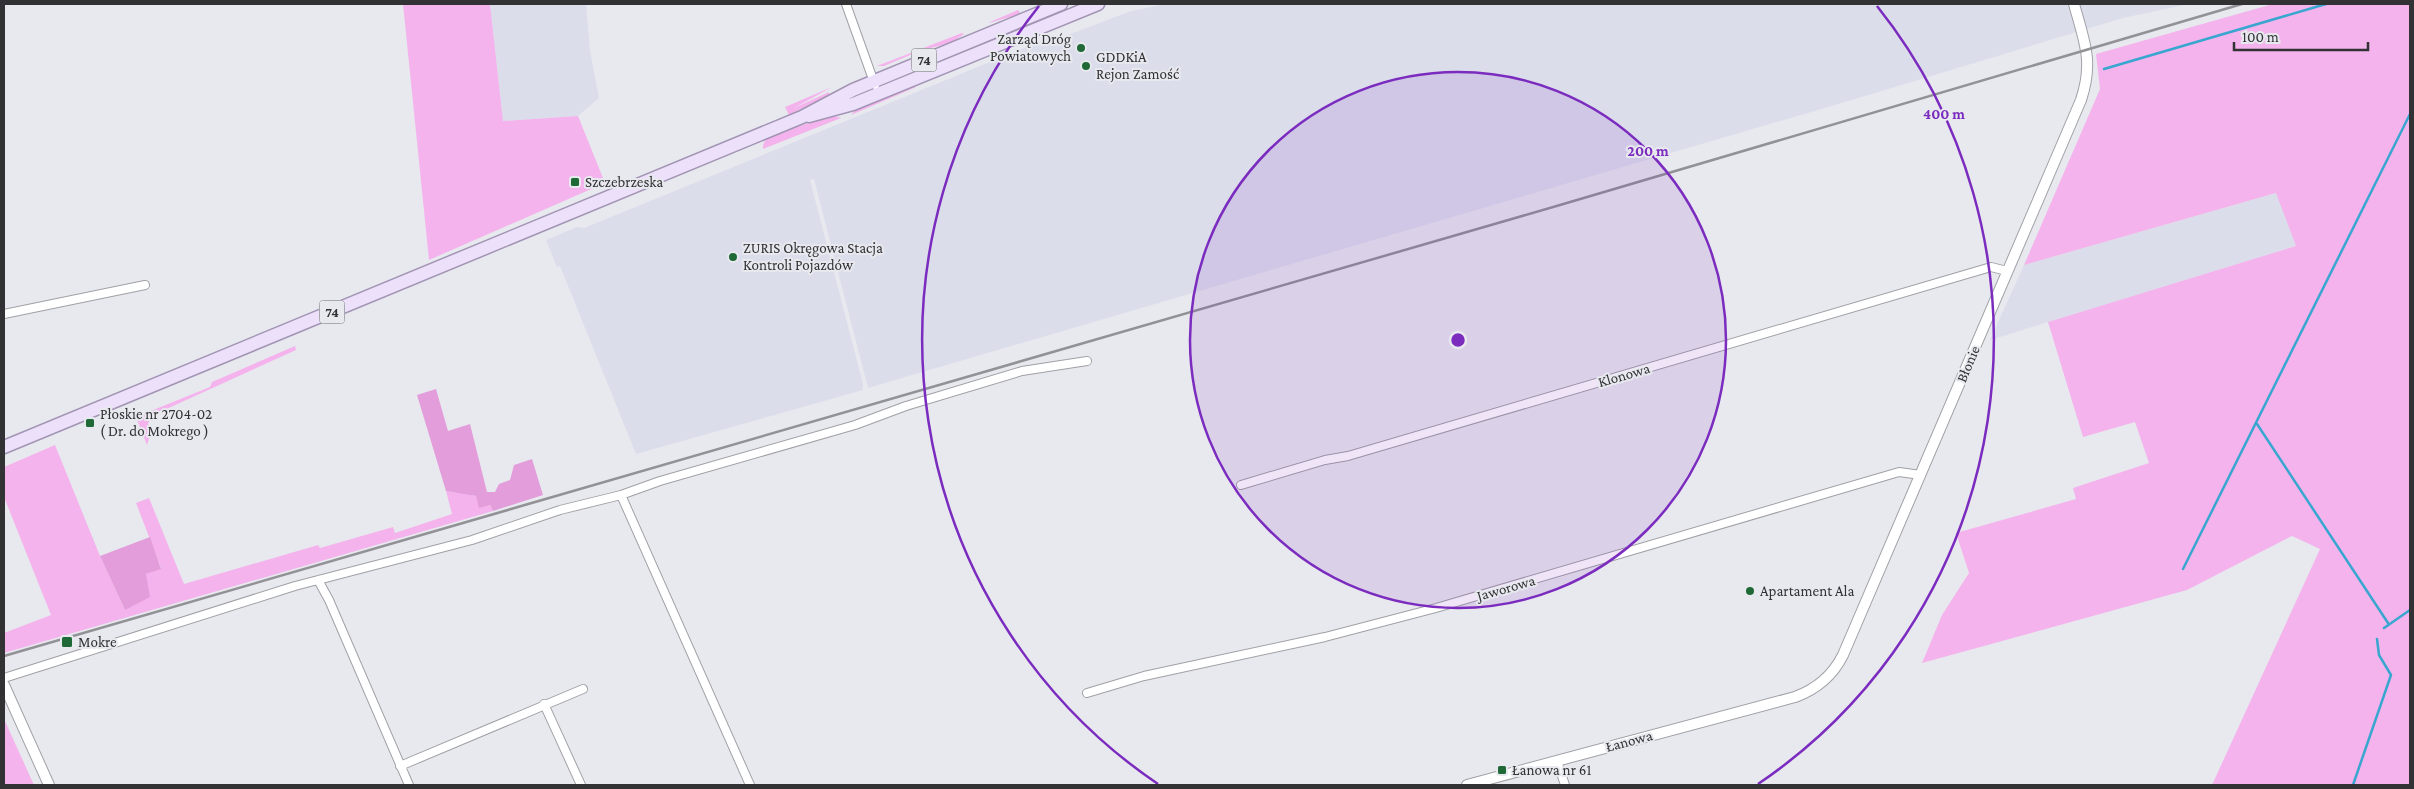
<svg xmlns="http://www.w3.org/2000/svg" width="2414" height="789" font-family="'Crimson Pro',serif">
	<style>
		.built { fill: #dbddeb }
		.green { fill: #f4b3ec }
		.forest { fill: #e29dda }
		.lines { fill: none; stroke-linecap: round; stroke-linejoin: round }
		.stream { stroke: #39a6d0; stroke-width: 2.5 }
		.minor-casing { stroke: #a0a1a6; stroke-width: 10 }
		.tertiary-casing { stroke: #a0a1a6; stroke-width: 12 }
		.primary-casing { stroke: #a295b4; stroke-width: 15 }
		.minor { stroke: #fff; stroke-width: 8 }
		.tertiary { stroke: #fff; stroke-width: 10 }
		.primary { stroke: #ece0fb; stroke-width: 12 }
		.rail { stroke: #919196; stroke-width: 2.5 }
		.ring { fill: none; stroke: #7b2cbf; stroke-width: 2.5 }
		.poi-dot { fill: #1f6937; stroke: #e8e9ef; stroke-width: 2 }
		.labels { text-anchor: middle; stroke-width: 4; stroke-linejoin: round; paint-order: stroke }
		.shield { fill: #e8e9ef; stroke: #69696d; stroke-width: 1 }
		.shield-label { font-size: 14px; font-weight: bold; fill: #323235 }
		.poi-label { font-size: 15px; fill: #323235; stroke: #e8e9ef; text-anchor: start }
		.street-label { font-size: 15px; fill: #323235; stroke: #e8e9ef }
		.centre { fill: #7b2cbf; stroke: #e8e9ef; stroke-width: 2.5 }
		.ring-label { font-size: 15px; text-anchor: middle; font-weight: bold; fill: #7b2cbf; stroke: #e8e9ef; stroke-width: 4; stroke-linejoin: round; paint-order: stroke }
	</style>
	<rect width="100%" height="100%" fill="#e8e9ef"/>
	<path class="built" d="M490,4H586L590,50L599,98L578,116L503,121Z
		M1167,4H2189L2123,18L1835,105L868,388L814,179L810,180L863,384V390L636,454L560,266L557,267L546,240L577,227L584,228L1051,37L1052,41L1131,11Z
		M2277,193L2296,246L1990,340L2024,265Z"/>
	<path class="green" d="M403,4H490L503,121L578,116L605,183L429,260Z
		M2273,4H2410V785H2212L2320,549L2292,536L2187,590L1922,663L1942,615L1969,573L1956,533L2076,499L2073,488L2149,463L2135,422L2083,437L2048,322L2296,246L2276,193L2024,265L2100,89L2096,54Z
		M1018,10L1021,14L989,23L990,22Z
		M962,33L964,34L951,43L922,50L884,66H877Z
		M832,87L794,108L829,92V95L789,115L785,107Z
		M911,87H916L851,115L855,110Z
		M834,116L841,118L763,149C763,146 763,144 765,141C771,132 822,120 834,116Z
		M295,346L296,350L151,416L148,424L151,432L147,445L136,417L210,387L212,382Z
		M55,445L100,556L125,610L146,574L161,568L136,503L149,498L184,584L318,545L320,548L393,527L395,533L452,514L446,491C462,494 486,493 493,511L4,653V633L51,615L4,497V467Z
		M4,719L34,785H4Z"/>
	<path class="forest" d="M436,389L448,431L470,424L487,492H495L499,484L510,480L514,465L532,459L543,495L493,511L490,505L479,508L476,496L446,491L417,395Z
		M150,537L161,569L146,574L150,597L125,610L100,556Z"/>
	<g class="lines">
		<path class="stream" d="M2104,69L2326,4
			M2257,424L2388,623
			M2183,569L2410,114
			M2384,628L2410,610
			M2353,785L2391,675L2379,655L2377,639"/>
		<g class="minor-casing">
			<path id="minor" d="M846,4L875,85
				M4,314L145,285
				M1241,485L1325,460L1348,456L1991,267L2007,271
				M621,495L750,785
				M318,580L329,600L409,785
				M4,678L295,586L472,540L560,510L621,495L660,481L855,425L906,406L1022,371L1087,361
				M1087,693L1144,676L1325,637L1436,608L1899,472L1921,475
				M544,704L581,785
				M1557,761L1565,785
				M400,766L583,689"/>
		</g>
		<g class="tertiary-casing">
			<path id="tertiary" d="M4,685L49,785
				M1467,785L1795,697C1817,689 1833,675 1843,655L2081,100C2094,61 2084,41 2074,4"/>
		</g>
		<g class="primary-casing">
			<path id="primary" d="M809,116L853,104L1098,4
				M4,447L802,117L853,90L1061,4"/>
		</g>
		<use href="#minor" class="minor"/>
		<use href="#tertiary" class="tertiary"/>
		<use href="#primary" class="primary"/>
		<path class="rail" d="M4,656L1560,205L2242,4"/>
	</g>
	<circle cx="1458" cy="340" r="268" fill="#7b2cbf" fill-opacity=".12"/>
	<g class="ring">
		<circle cx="1458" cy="340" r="268"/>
		<path d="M1158 784A536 536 0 0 1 1039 6M1877 6A536 536 0 0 1 1758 784"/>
	</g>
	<g class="poi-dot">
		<circle cx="1081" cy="48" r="5"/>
		<circle cx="1086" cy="66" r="5"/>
		<rect x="570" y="177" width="10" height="10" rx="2.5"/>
		<circle cx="733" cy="257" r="5"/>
		<rect x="85" y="418" width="10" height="10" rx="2.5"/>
		<circle cx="1750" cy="591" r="5"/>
		<rect x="61" y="636" width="12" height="12" rx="2.5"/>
		<rect x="1497" y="765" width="10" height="10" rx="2.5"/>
	</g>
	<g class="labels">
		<g class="shield">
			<rect x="911.5" y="48.5" width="25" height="23" rx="4"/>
			<rect x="319.5" y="300.5" width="25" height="23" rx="4"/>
		</g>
		<g class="shield-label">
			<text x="924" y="65">74</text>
			<text x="332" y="317">74</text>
		</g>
		<g class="poi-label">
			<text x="1071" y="44" text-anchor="end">Zarząd Dróg<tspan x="1071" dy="17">Powiatowych</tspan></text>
			<text x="1096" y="62">GDDKiA<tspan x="1096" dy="17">Rejon Zamość</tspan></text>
			<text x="585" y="187">Szczebrzeska</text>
			<text x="743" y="253">ZURIS Okręgowa Stacja<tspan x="743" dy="17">Kontroli Pojazdów</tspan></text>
			<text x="100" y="419">Płoskie nr 2704-02<tspan x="100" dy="17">( Dr. do Mokrego )</tspan></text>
			<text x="1760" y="596">Apartament Ala</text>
			<text x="78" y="647">Mokre</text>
			<text x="1512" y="775">Łanowa nr 61</text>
		</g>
		<g class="street-label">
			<text transform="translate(1968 364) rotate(-67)" y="5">Błonie</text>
			<text transform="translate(1624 375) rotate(-16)" y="5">Klonowa</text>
			<text transform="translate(1506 588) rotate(-16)" y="5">Jaworowa</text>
			<text transform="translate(1629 741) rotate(-15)" y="5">Łanowa</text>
		</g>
	</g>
	<circle cx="1458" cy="340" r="8" class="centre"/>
	<g class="ring-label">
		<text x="1944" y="119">400 m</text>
		<text x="1648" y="156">200 m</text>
	</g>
	<rect width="2414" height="789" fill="none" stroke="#323235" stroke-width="10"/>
	<path d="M2234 42v8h134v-8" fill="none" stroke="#323235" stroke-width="2.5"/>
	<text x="2242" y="42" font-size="15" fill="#323235" stroke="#e8e9ef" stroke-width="4" paint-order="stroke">100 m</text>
</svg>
